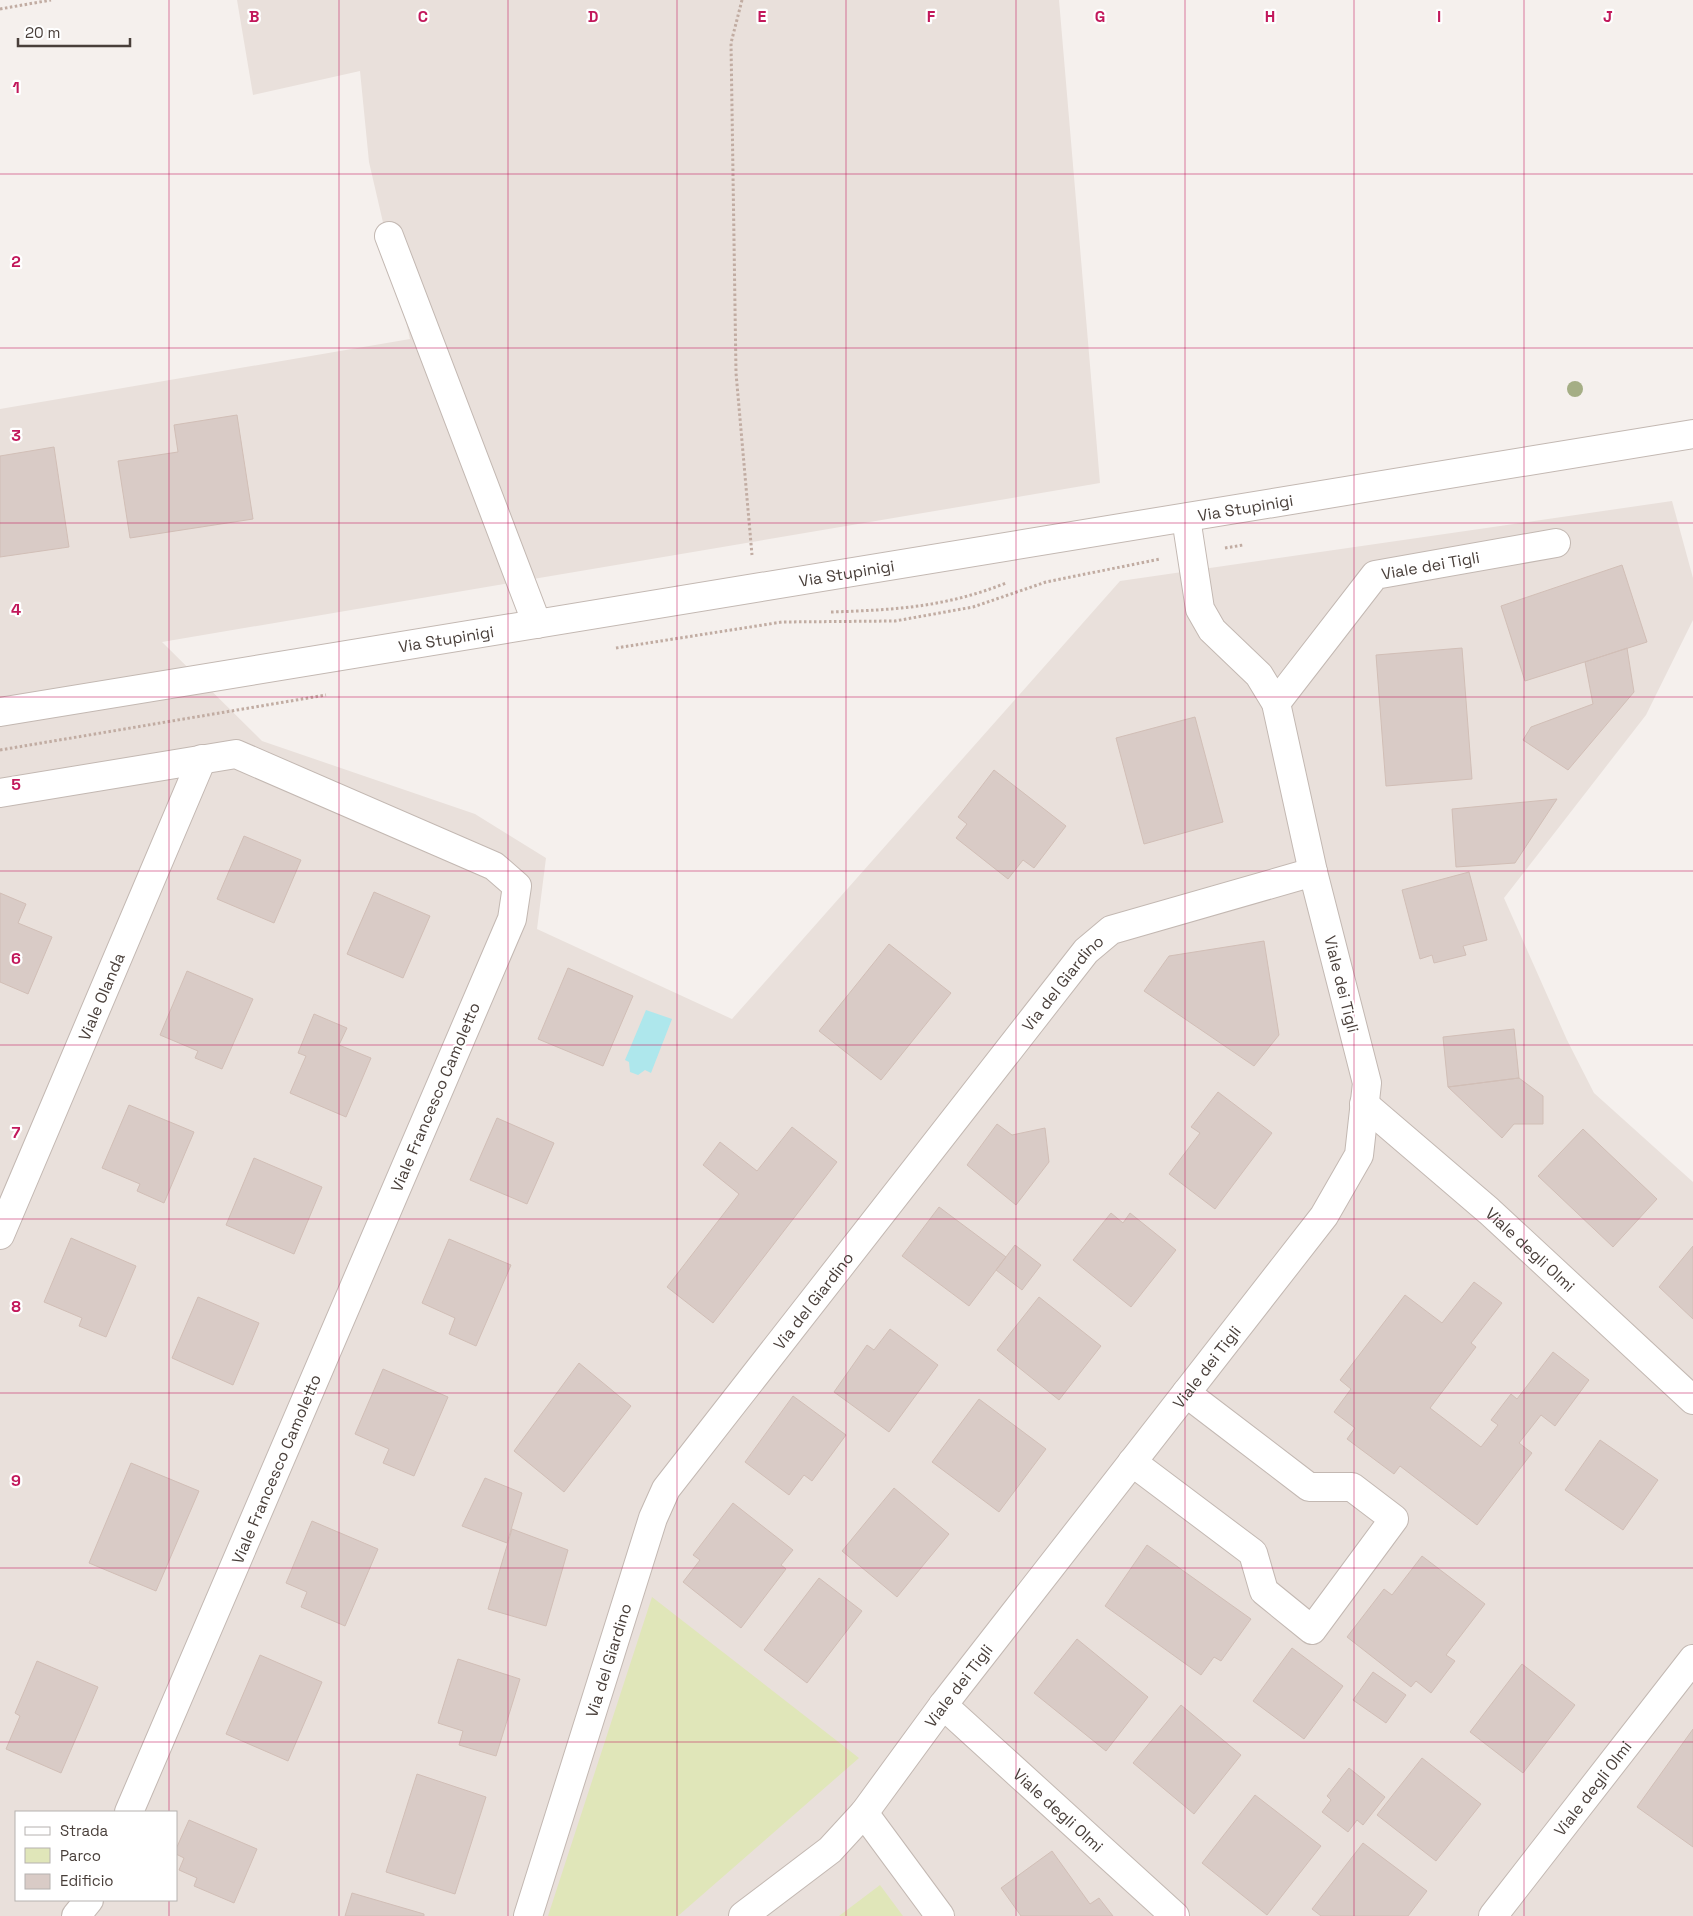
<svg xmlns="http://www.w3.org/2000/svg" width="1693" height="1916" font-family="'Space Grotesk',sans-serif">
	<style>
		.residential { fill: #e9e0db; fill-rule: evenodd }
		.green { fill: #e0e6b9 }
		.water { fill: #aee7ec }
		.building { fill: #d9cbc6; stroke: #d1beb6 }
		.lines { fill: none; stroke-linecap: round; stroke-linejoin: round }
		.minor-casing { stroke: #c3b8b2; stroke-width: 30 }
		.path { stroke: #c1aca2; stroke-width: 3; stroke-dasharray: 2.5 2.5; stroke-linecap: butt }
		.minor { stroke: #fff; stroke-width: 28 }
		.tree { fill: #a5ae85 }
		.grid { fill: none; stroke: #c2185b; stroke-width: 1; stroke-opacity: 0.55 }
		.labels { text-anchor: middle; stroke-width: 4.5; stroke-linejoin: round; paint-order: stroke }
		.street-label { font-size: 16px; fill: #493f3a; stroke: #fff }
		.grid-label { font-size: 16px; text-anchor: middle; font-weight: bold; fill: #c2185b; stroke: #fff; stroke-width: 4.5; stroke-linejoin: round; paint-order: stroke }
	</style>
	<rect width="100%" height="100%" fill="#f5f0ed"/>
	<path class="residential" d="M237,0H1059L1100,483L162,642L262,741L475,814L546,858L537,929L732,1019L1120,581L1672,501L1693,578V620L1646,715L1504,898L1567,1040L1594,1093L1693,1182V1916H0V409L410,339L369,162L360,71L253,95ZM16,1812H176V1900H16Z"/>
	<path class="green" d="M652,1597L859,1758L678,1916H548Z
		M880,1885L903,1916H839Z"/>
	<path class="water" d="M646,1010L672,1019L651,1073L645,1070L638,1075L630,1072L629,1062L625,1060Z"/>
	<path class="building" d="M237,415L253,519L130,538L118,461L178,452L174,425Z
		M54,447L69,547L0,557V456Z
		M1622,565L1647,642L1525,681L1501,606Z
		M1462,648L1472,779L1386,786L1376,655Z
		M1627,648L1634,692L1568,770L1523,740L1531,727L1593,704L1585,662Z
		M1195,717L1223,822L1144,844L1116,738Z
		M994,770L1066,826L1034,868L1023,860L1008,879L956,838L967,824L958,817Z
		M1557,799L1515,863L1456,867L1452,809Z
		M244,836L301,860L274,923L217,899Z
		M1469,872L1487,940L1463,946L1466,955L1434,963L1432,955L1420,959L1402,890Z
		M374,892L430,916L403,978L347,954Z
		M0,893L26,904L18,923L52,937L28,994L0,982Z
		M1264,941L1279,1035L1254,1066L1144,991L1169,956Z
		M889,944L951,993L881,1080L819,1031Z
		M568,968L633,996L603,1066L538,1039Z
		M187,971L253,999L222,1069L195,1058L198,1051L160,1035Z
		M314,1014L347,1028L339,1045L371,1058L346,1117L290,1093L306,1056L298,1053Z
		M1514,1029L1519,1078L1448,1087L1443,1037Z
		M1519,1078L1543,1096V1124H1514L1502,1138L1448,1087Z
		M1218,1092L1272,1133L1215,1209L1169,1174L1200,1133L1191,1127Z
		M129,1105L194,1132L164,1203L137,1191L140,1184L102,1168Z
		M497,1118L554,1143L527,1204L470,1180Z
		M997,1124L1012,1135L1045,1128L1049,1162L1016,1205L967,1165Z
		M792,1127L837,1162L713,1323L667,1287L739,1194L703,1165L720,1142L757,1171Z
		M1583,1129L1657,1199L1613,1247L1538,1176Z
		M254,1158L322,1187L294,1254L226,1225Z
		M939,1207L1006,1257L969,1306L902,1256Z
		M1111,1213L1123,1223L1130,1213L1176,1250L1131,1307L1073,1260Z
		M71,1238L136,1266L106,1337L79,1326L82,1318L44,1302Z
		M449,1239L511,1265L476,1346L449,1334L455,1318L422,1303Z
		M1015,1245L1041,1265L1022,1290L996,1270Z
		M1693,1246V1319L1659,1287Z
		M1474,1282L1502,1303L1471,1343L1476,1347L1430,1408L1481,1447L1498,1425L1491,1420L1511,1394L1517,1399L1553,1352L1589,1380L1555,1426L1541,1415L1519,1443L1532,1453L1477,1525L1400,1466L1394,1474L1347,1439L1355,1428L1334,1412L1351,1389L1340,1380L1405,1295L1442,1323Z
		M198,1297L259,1323L233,1385L172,1358Z
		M1039,1297L1101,1346L1059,1400L997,1350Z
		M890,1329L938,1365L889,1432L834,1392L867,1345L874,1350Z
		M579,1363L631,1406L564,1492L514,1451Z
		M383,1369L448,1397L414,1476L383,1463L389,1449L355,1434Z
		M793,1396L846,1435L812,1481L804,1475L789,1495L745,1462Z
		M979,1399L1046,1449L999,1512L932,1462Z
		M1600,1440L1658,1480L1623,1530L1565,1490Z
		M131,1463L199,1491L156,1591L89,1563Z
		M485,1478L522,1493L507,1543L462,1526Z
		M894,1488L949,1534L897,1597L842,1551Z
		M733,1503L793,1550L781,1565L786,1569L741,1628L683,1582L700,1560L693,1555Z
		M312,1521L378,1549L345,1626L301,1607L307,1592L286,1583Z
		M512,1529L568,1550L546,1626L488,1609Z
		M1147,1545L1251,1619L1221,1661L1214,1657L1201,1675L1105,1606Z
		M1422,1556L1485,1604L1446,1655L1455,1661L1431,1693L1416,1681L1411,1687L1347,1637L1384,1589L1392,1595Z
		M819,1578L862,1611L807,1683L764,1650Z
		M1077,1639L1148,1697L1106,1751L1034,1693Z
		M1292,1648L1343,1686L1304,1739L1253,1701Z
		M260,1655L322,1682L288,1761L226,1734Z
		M458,1659L520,1679L496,1756L459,1745L463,1731L438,1723Z
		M37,1661L98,1687L61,1773L6,1749L20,1716L15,1713Z
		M1522,1664L1575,1705L1523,1773L1470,1732Z
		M1373,1672L1406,1695L1386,1723L1353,1700Z
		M1181,1705L1241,1755L1194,1814L1133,1763Z
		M1693,1729V1847L1637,1807Z
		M1422,1758L1481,1804L1436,1861L1377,1815Z
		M1349,1768L1385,1797L1363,1825L1357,1820L1348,1832L1322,1812L1331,1800L1327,1796Z
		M417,1774L486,1797L455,1894L386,1872Z
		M1255,1795L1321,1846L1267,1915L1202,1863Z
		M189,1820L257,1849L234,1903L194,1886L197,1878L179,1870L184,1858L176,1854V1849Z
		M1363,1843L1427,1891L1408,1916H1321L1312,1909Z
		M1052,1851L1090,1904L1099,1898L1113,1916H1021L1001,1888Z
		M352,1893L424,1914V1916H345Z"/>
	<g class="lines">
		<g class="minor-casing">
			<g id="minor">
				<path d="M389,236L537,624"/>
				<path id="s1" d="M1276,703L1375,575L1556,543"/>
				<path id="s2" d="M0,712L1693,434"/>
				<path d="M0,793L236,754L494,866L517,886L512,919L129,1812"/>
				<path id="s3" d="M1364,1104L1489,1211L1693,1400"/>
				<path id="s4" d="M0,1235L202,759"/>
				<path d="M1132,1462L1253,1553L1264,1591L1312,1630L1394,1519L1352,1487H1309L1186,1393"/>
				<path id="s5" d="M943,1705L1175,1916"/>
				<path d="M864,1813L940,1916"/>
				<path d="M76,1916L89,1900"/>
				<path id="s6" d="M528,1916L653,1518L666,1489L1086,951L1111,930L1313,872"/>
				<path id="s7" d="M743,1916L830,1850L864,1813L943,1705L1324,1216L1359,1155L1367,1083L1313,872L1276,703L1259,675L1212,630L1200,609L1186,518"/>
				<path id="s8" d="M1493,1916L1693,1659"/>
			</g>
		</g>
		<path class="path" d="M742,0L731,43L736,373L752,555
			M0,9L51,0
			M1225,548L1243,545
			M831,612C895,610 946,607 1006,583
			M616,648L782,622L895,621L973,607L1046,582L1160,559
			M0,750L326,695"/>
		<use href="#minor" class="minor"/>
	</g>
	<circle class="tree" cx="1575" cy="389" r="8"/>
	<path class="grid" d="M169,0V1812M339,0V1916M508,0V1916M677,0V1916M846,0V1916M1016,0V1916M1185,0V1916M1354,0V1916M1524,0V1916M0,174H1693M0,348H1693M0,523H1693M0,697H1693M0,871H1693M0,1045H1693M0,1219H1693M0,1393H1693M0,1568H1693M0,1742H1693M169,1900V1916"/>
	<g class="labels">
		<g class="street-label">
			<text dy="6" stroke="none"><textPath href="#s2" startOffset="1262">Via Stupinigi</textPath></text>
			<text dy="6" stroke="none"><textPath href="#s1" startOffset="218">Viale dei Tigli</textPath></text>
			<text dy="6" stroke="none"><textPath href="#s2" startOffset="858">Via Stupinigi</textPath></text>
			<text dy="6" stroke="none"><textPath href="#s2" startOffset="452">Via Stupinigi</textPath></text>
			<text dy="6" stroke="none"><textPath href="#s6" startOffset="1092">Via del Giardino</textPath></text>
			<text transform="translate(1342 984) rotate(76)" y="6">Viale dei Tigli</text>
			<text dy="6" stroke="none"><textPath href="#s4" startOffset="259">Viale Olanda</textPath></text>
			<text transform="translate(435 1097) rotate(-67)" y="6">Viale Francesco Camoletto</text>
			<text dy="6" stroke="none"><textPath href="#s3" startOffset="221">Viale degli Olmi</textPath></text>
			<text dy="6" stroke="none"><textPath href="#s6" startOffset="688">Via del Giardino</textPath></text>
			<text dy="6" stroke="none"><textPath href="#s7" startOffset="722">Viale dei Tigli</textPath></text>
			<text transform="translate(276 1469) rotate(-67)" y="6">Viale Francesco Camoletto</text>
			<text dy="6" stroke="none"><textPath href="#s6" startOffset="268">Via del Giardino</textPath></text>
			<text dy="6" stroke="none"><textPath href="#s7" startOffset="318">Viale dei Tigli</textPath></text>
			<text dy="6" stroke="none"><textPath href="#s8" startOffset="162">Viale degli Olmi</textPath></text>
			<text dy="6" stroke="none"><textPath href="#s5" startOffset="156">Viale degli Olmi</textPath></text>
		</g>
	</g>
	<g class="grid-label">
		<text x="254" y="22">B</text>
		<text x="423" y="22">C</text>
		<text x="593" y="22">D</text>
		<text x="762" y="22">E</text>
		<text x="931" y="22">F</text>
		<text x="1100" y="22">G</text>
		<text x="1270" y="22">H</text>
		<text x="1439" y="22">I</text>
		<text x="1608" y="22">J</text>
		<text x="16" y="93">1</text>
		<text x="16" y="267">2</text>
		<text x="16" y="441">3</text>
		<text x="16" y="615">4</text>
		<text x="16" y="790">5</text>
		<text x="16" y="964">6</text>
		<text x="16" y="1138">7</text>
		<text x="16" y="1312">8</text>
		<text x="16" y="1486">9</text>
	</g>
	<rect x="15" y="1811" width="162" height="90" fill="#ffffff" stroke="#b6b2b0"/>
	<rect x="25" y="1827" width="25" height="8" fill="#ffffff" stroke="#b6b2b0"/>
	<text x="60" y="1836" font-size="15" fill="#493f3a">Strada</text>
	<rect x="25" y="1848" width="25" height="15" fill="#e0e6b9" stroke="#b6b2b0"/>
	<text x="60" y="1861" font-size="15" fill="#493f3a">Parco</text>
	<rect x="25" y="1874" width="25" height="15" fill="#d9cbc6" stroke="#b6b2b0"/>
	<text x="60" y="1886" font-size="15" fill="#493f3a">Edificio</text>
	<path d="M18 38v8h112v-8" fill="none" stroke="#493f3a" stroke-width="2.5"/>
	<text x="25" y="38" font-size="15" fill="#493f3a" stroke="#ffffff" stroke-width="4" paint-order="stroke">20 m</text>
</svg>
